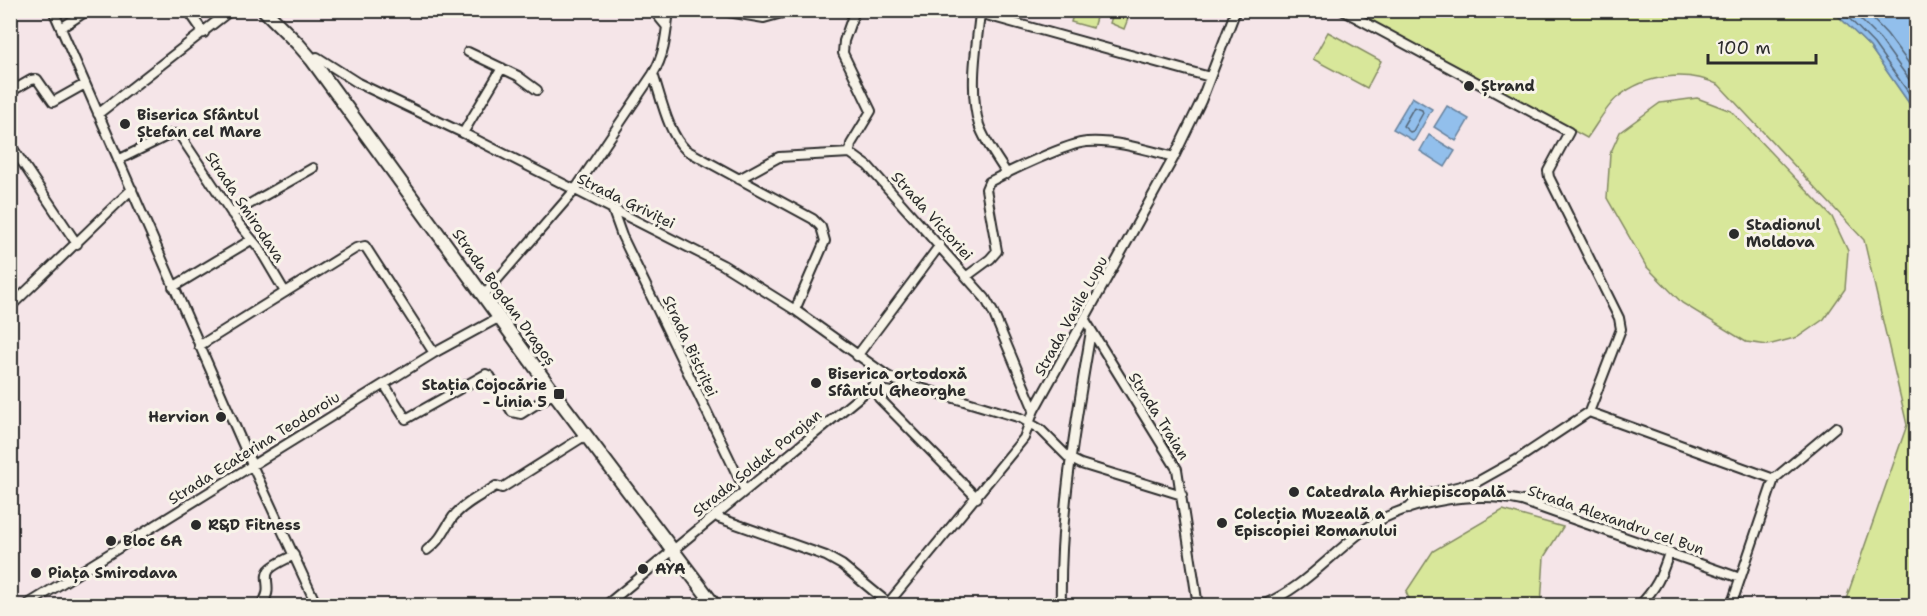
<svg xmlns="http://www.w3.org/2000/svg" width="1927" height="616" font-family="'Shantell Sans',sans-serif">
	<style>
		.green { fill: #d8e79a; stroke: #828962; stroke-width: 1.5 }
		.water { fill: #92bfec; stroke: #69849f; stroke-width: 1.5 }
		.lines { fill: none; stroke-linecap: round; stroke-linejoin: round }
		.shore { stroke: #546678; stroke-width: 1.5 }
		.minor-casing { stroke: #2b2b2b; stroke-width: 12 }
		.primary-casing { stroke: #2b2b2b; stroke-width: 16 }
		.minor { stroke: #f7f3e8; stroke-width: 8 }
		.primary { stroke: #f7f3e8; stroke-width: 12 }
		.poi-dot { fill: #2b2b2b; stroke: #f7f3e8; stroke-width: 2 }
		.labels { text-anchor: middle; stroke-width: 6; stroke-linejoin: round; paint-order: stroke }
		.poi-label { font-size: 15px; font-weight: bold; fill: #2b2b2b; stroke: #f7f3e8; text-anchor: start }
		.street-label { font-size: 15px; fill: #2b2b2b; stroke: #f7f3e8 }
	</style>
	<rect width="100%" height="100%" fill="#f5e5e8"/>
	<filter id="ink" filterUnits="userSpaceOnUse"><feTurbulence type="fractalNoise" baseFrequency=".0167" numOctaves="2"/><feDisplacementMap in="SourceGraphic" scale="12" xChannelSelector="R" yChannelSelector="G"/><feConvolveMatrix kernelMatrix="1 2 1 2 8 2 1 2 1" color-interpolation-filters="sRGB"/></filter>
	<g filter="url(#ink)">
		<path class="green" d="M1114,10L1131,11L1124,29L1110,23Z
			M1074,11H1098L1093,28L1071,22Z
			M1354,11H1833L1870,47L1916,113V605H1844L1907,425L1864,240L1719,85C1688,70 1646,74 1618,97C1607,105 1596,126 1587,138Z
			M1328,32L1381,61L1367,88L1313,59Z
			M1697,98L1731,111L1832,217L1848,251L1845,289L1824,319L1798,337L1768,345L1746,342L1682,303L1646,266L1607,198L1610,154L1620,132L1660,103Z
			M1503,510L1563,527L1544,557L1541,605H1412L1406,592L1433,551Z"/>
		<path class="water" d="M1833,11H1916V113L1870,47Z
			M1412,97L1432,109L1414,141L1393,129Z
			M1447,106L1469,119L1456,141L1434,127Z
			M1429,135L1455,151L1445,167L1420,151Z"/>
		<g class="lines">
			<path class="shore" d="M1841,10L1874,44L1916,103
				M1851,10L1880,39L1916,89
				M1864,10L1887,34L1916,73
				M1414,107L1422,110L1423,113L1413,131L1410,132L1403,126Z"/>
			<g class="minor-casing">
				<path id="minor" d="M53,10L252,465L317,606
					M188,10L204,33
					M653,10L667,27
					M716,10L764,18L793,10
					M968,10L1210,77
					M1342,10L1569,132L1548,171L1549,177L1619,318L1621,329L1589,412
					M980,14C976,48 969,92 979,125C985,142 997,158 1007,174
					M61,28L88,10
					M468,52L518,76L537,90
					M312,60L317,57L358,83L463,133L723,265L795,310L886,375L897,381L1021,418L1041,430L1069,458L1081,464L1182,495
					M653,74C661,97 668,134 686,150L813,219L821,227L825,241L795,310
					M10,92L31,80L37,79L53,102L85,84
					M98,114L231,10
					M463,133L502,68
					M10,144L77,244
					M850,153L851,144L871,111L843,53L844,41L855,10
					M118,160L171,134H179L239,224L259,248L285,292
					M739,179L779,157L850,153L868,166L985,298L993,312L1034,410
					M613,211L622,236L745,491
					M232,214L313,168
					M967,276L990,259L997,251L986,189L989,182C1008,172 1068,143 1087,142C1116,140 1147,150 1174,157
					M173,287L251,240
					M484,295L574,191L653,74C665,54 666,34 669,10
					M10,307L132,189
					M1085,320L1177,469L1198,606
					M199,346L356,248L365,246L434,353
					M857,356L940,245
					M384,384L406,419L486,374L490,376L512,412L521,414L554,393
					M873,387L879,398L977,498
					M874,387C886,394 907,393 919,388
					M1408,509L1420,496L1477,482L1518,459L1589,412L1774,479
					M716,514L719,518L826,556L842,565L888,603
					M427,550C442,539 443,531 453,517C463,504 482,495 496,486L502,488L586,435
					M25,606L434,353L500,317
					M260,606C275,590 262,579 269,570C274,564 287,559 294,555
					M605,606L886,375
					M886,606L1024,438L1034,410L1174,157L1201,101L1236,10
					M1061,606C1059,513 1076,422 1091,331
					M1260,606C1302,589 1325,560 1360,533C1400,501 1472,491 1522,501L1740,578
					M1639,606C1657,587 1661,577 1669,553
					M1731,606L1774,479L1836,427"/>
			</g>
			<g class="primary-casing">
				<path id="primary" d="M264,10L298,44L312,60L554,393L715,606"/>
			</g>
			<use href="#minor" class="minor"/>
			<use href="#primary" class="primary"/>
		</g>
	</g>
	<g class="poi-dot">
		<circle cx="1469" cy="86" r="6"/>
		<circle cx="125" cy="124" r="6"/>
		<circle cx="1734" cy="234" r="6"/>
		<circle cx="816" cy="383" r="6"/>
		<rect x="553" y="388" width="12" height="12" rx="3"/>
		<circle cx="221" cy="417" r="6"/>
		<circle cx="1294" cy="492" r="6"/>
		<circle cx="1222" cy="523" r="6"/>
		<circle cx="196" cy="525" r="6"/>
		<circle cx="111" cy="541" r="6"/>
		<circle cx="643" cy="569" r="6"/>
		<circle cx="36" cy="573" r="6"/>
	</g>
	<g class="labels">
		<g class="poi-label">
			<text x="1481" y="91">Ștrand</text>
			<text x="137" y="120">Biserica Sfântul<tspan x="137" dy="17">Ștefan cel Mare</tspan></text>
			<text x="1746" y="230">Stadionul<tspan x="1746" dy="17">Moldova</tspan></text>
			<text x="828" y="379">Biserica ortodoxă<tspan x="828" dy="17">Sfântul Gheorghe</tspan></text>
			<text x="547" y="390" text-anchor="end">Stația Cojocărie<tspan x="547" dy="17">- Linia 5</tspan></text>
			<text x="209" y="422" text-anchor="end">Hervion</text>
			<text x="1306" y="497">Catedrala Arhiepiscopală</text>
			<text x="1234" y="519">Colecția Muzeală a<tspan x="1234" dy="17">Episcopiei Romanului</tspan></text>
			<text x="208" y="530">R&amp;D Fitness</text>
			<text x="123" y="546">Bloc 6A</text>
			<text x="655" y="574">AYA</text>
			<text x="48" y="578">Piața Smirodava</text>
		</g>
		<g class="street-label">
			<text transform="translate(626 201) rotate(26)" y="5">Strada Griviței</text>
			<text transform="translate(245 207) rotate(56)" y="5">Strada Smirodava</text>
			<text transform="translate(932 216) rotate(48)" y="5">Strada Victoriei</text>
			<text transform="translate(504 297) rotate(54)" y="5">Strada Bogdan Dragoș</text>
			<text transform="translate(1071 316) rotate(-61)" y="5">Strada Vasile Lupu</text>
			<text transform="translate(690 346) rotate(65)" y="5">Strada Bistriței</text>
			<text transform="translate(1159 416) rotate(58)" y="5">Strada Traian</text>
			<text transform="translate(254 448) rotate(-32)" y="5">Strada Ecaterina Teodoroiu</text>
			<text transform="translate(757 463) rotate(-39)" y="5">Strada Soldat Porojan</text>
			<text transform="translate(1616 520) rotate(19)" y="5">Strada Alexandru cel Bun</text>
		</g>
	</g>
	<rect width="1927" height="616" fill="none" stroke="#f7f3e8" stroke-width="36"/>
	<rect x="18" y="18" width="1891" height="580" fill="none" stroke="#2b2b2b" stroke-width="2" filter="url(#ink)"/>
	<path d="M1708 54v9h108v-9" fill="none" stroke="#2b2b2b" stroke-width="3"/>
	<text x="1717" y="54" font-size="18" fill="#2b2b2b" stroke="#f7f3e8" stroke-width="4.5" paint-order="stroke">100 m</text>
</svg>
